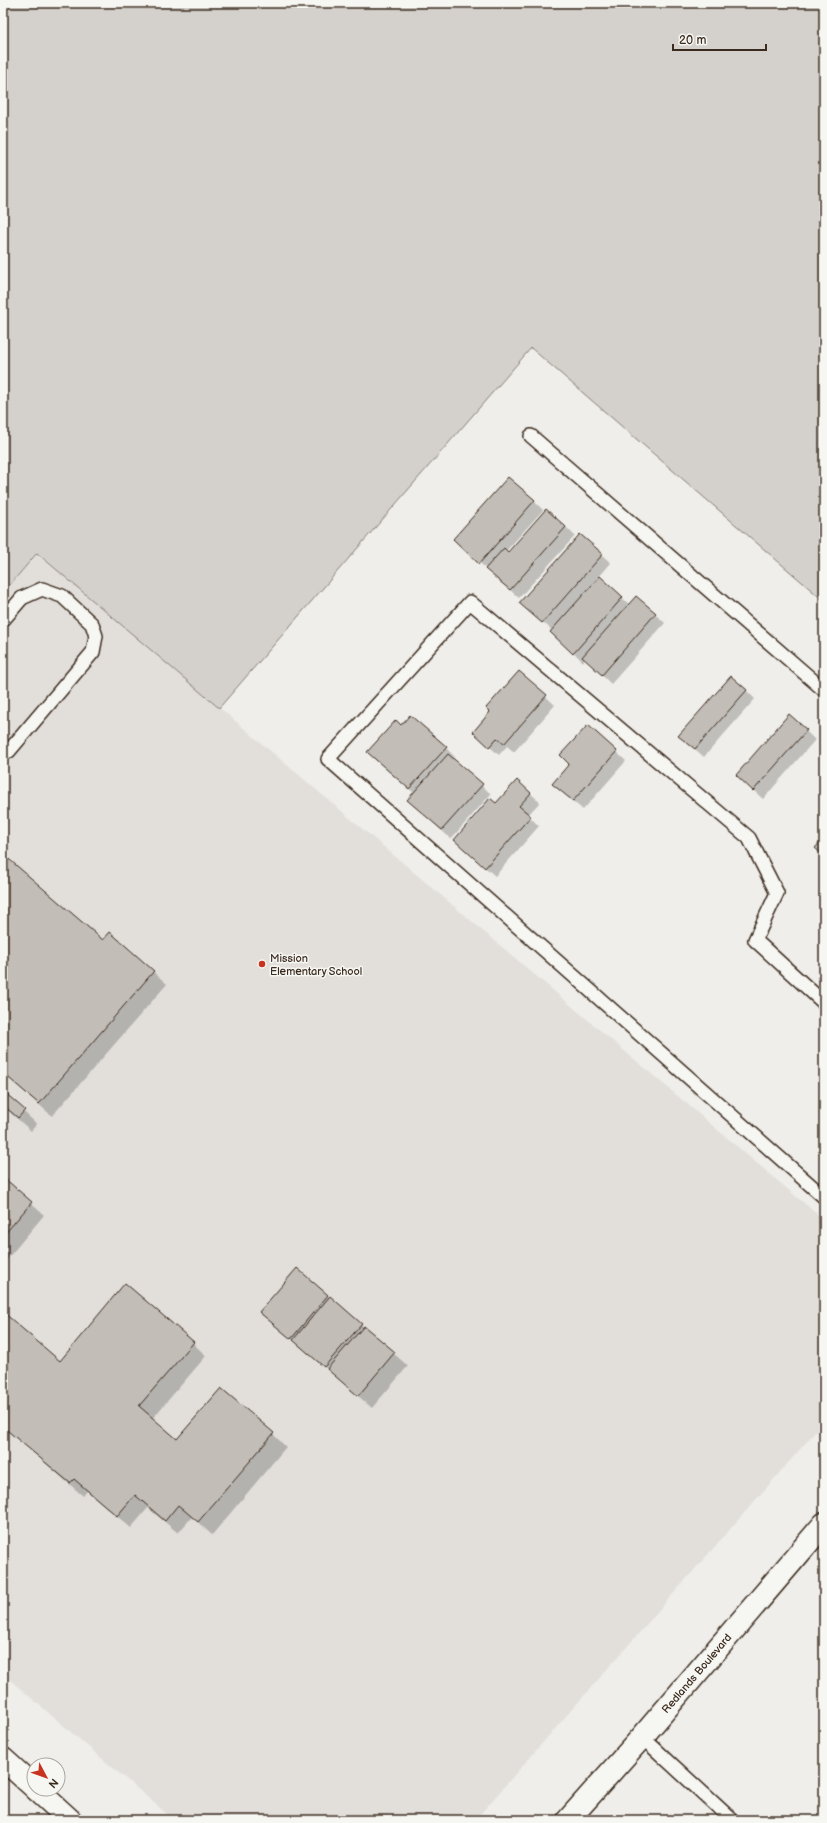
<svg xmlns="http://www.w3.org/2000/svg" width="827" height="1823" font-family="'Balsamiq Sans',sans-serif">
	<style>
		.built { fill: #e2dfdb }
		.green { fill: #d4d1cc; stroke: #887e75 }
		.shadow { fill: #0003 }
		.building { fill: #c2bdb7; stroke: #3b2a1e }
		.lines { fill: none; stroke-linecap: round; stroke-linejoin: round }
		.lane-casing { stroke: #3b2a1e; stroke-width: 16 }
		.secondary-casing { stroke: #3b2a1e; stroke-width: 25 }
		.primary-casing { stroke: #3b2a1e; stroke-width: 25 }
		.lane { stroke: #f6f6f2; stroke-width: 13 }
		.secondary { stroke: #f6f6f2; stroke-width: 22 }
		.primary { stroke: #f6f6f2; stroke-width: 22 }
		.poi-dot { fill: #c8321e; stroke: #f6f6f2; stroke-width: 1.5 }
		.labels { text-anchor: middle; stroke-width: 3; stroke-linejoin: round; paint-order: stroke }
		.poi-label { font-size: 11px; fill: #3b2a1e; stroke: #f6f6f2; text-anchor: start }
		.street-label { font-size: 11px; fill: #3b2a1e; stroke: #f6f6f2 }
	</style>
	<rect width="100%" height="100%" fill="#efeeea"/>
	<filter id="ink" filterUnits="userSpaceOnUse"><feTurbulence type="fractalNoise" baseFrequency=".025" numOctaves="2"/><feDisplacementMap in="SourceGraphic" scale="8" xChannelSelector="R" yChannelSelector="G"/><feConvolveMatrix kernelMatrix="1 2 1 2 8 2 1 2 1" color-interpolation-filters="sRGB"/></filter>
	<g filter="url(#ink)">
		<path class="built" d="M37,553L824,1220V1422L475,1820H174L3,1674V593Z"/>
		<path class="green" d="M3,3H824V601L531,348L219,708L37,553L3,593Z"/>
		<path class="shadow" d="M534,501L543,510L506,551L508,553L566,527L575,536L519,598L463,548Z
			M602,555L611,563L599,577L630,605L636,597L665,623L611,684L585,659L583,662L553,631L530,611Z
			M519,672L555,705L514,752L507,746L499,755L483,741L491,712Z
			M746,690L755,699L704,757L680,736Z
			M401,726L446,748L455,757L453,759L491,794L451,839L418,809L414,793L377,761Z
			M588,726L626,761L583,810L553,784L571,764Z
			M806,731L815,740L763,799L746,784Z
			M517,781L540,802L528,815L539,826L495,876L464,849Z
			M3,855L103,942L110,934L167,984L52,1116L3,1073Z
			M3,1093L37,1124L31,1131L3,1106Z
			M3,1179L44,1215L3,1264Z
			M328,1296L408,1366L372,1408L261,1312Z
			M3,1313L60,1362L193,1343L206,1356L152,1419L177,1440L273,1434L286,1447L212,1535L192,1517L178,1533L148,1508L131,1528L87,1491L83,1496L3,1426Z"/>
		<path class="building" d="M508,477L535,500L479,564L453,539Z
			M546,509L566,527L510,590L485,569L504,548L508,552Z
			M580,534L603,554L542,623L519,603Z
			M600,576L623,597L573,654L550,632Z
			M636,596L656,613L602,675L582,657Z
			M519,671L547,695L504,744L497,738L489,747L473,732L490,712L486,708Z
			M731,676L747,690L695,749L678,736Z
			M789,714L807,730L753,791L736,775Z
			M410,715L447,747L409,789L367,752L396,720L401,725Z
			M588,725L617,751L573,801L552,784L569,764L560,755Z
			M448,754L483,784L442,830L407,800Z
			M517,780L531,793L519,806L531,816L485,868L454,840L490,798L496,803Z
			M824,838V856L815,848Z
			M3,854L103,940L110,932L154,971L39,1104L3,1073Z
			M3,1091L25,1110L18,1118L3,1105Z
			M3,1177L32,1202L3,1236Z
			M297,1268L328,1295L291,1339L259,1312Z
			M125,1283L194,1342L139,1406L177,1439L221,1388L274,1433L198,1522L178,1505L165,1521L135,1495L117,1516L74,1479L70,1483L3,1427V1312L60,1361Z
			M330,1296L362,1324L324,1367L293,1340Z
			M364,1326L395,1352L358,1396L327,1369Z"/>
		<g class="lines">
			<g class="lane-casing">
				<path id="lane" d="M531,436L824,690
					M3,620L22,598L42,589L62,596L92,624L96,636L93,652L9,751L3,753
					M824,1003L755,940L777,893L749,838L470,602L328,759L824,1197
					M642,1737L732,1820"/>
			</g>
			<g class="secondary-casing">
				<path id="secondary" d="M3,1759L34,1787
					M36,1789L70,1820"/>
			</g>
			<g class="primary-casing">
				<g id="primary">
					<path id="s1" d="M568,1820L642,1737L824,1524"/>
				</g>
			</g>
			<use href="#lane" class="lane"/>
			<use href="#secondary" class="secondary"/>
			<use href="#primary" class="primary"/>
		</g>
	</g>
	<circle class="poi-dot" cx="262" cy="964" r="4"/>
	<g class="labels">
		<g class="poi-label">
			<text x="270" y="962">Mission<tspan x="270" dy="13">Elementary School</tspan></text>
		</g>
		<g class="street-label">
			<text dy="4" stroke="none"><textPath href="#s1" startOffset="195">Redlands Boulevard</textPath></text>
		</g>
	</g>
	<rect width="827" height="1823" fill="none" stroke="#f6f6f2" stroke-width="16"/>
	<rect x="8" y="8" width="811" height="1807" fill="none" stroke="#3b2a1e" stroke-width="1.5" filter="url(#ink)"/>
	<g transform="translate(46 1777) rotate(131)"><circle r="19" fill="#f6f6f2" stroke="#aba49d"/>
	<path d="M0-3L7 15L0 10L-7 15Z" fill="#c8321e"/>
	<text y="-6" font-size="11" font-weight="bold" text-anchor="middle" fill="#3b2a1e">N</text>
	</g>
	<path d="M673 44v6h93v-6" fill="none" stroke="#3b2a1e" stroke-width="2"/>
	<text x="679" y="44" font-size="12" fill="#3b2a1e" stroke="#f6f6f2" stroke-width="3" paint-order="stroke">20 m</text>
</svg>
